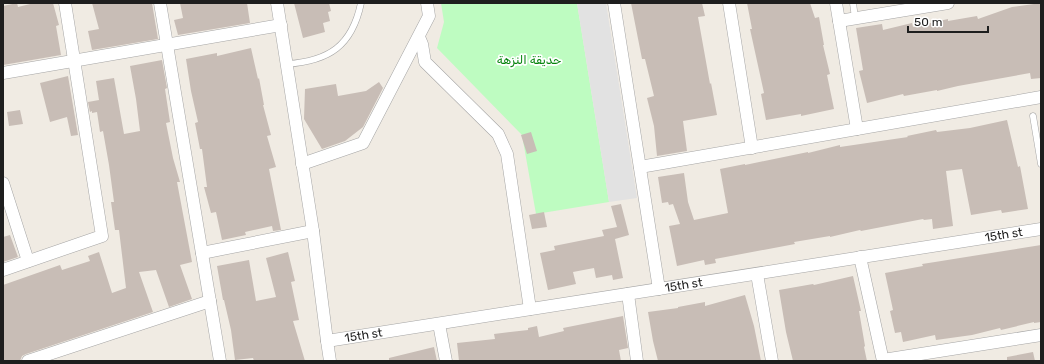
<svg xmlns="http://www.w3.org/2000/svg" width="1044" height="364" font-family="Rubik,'Noto Sans Arabic',sans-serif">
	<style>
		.park { fill: #befcc1 }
		.parking { fill: #e2e2e2 }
		.building { fill: #c8bdb6 }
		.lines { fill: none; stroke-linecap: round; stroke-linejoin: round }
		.service-casing { stroke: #a5a5a5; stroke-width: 7 }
		.minor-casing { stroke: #a5a5a5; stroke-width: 13 }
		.service { stroke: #fff; stroke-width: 6 }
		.minor { stroke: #fff; stroke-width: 12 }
		.labels { text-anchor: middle; stroke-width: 3.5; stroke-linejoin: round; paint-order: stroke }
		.park-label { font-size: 12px; fill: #05830c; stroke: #fff }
		.street-label { font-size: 12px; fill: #1e1e1e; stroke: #fff }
	</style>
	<rect width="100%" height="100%" fill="#f0ebe3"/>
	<path class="park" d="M441,3H577L609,202L536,214L522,135L437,48L444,22Z"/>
	<path class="parking" d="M577,3H606L637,198L609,202Z"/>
	<path class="building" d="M17,3L18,7L34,3H53L59,25L56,26L61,55L3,65V6Z
		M92,3H152L158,39L92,50L88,31L99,29Z
		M180,3H247L250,23L178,35L174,20L183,18Z
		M294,3H329L331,11L328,12L330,21L323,23L325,32L303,38Z
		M631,3H702L705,16L698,17L710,84L711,83L717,115L683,121L687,151L657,156L654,126L647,98L654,96L645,59H642Z
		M747,3H810L815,18L819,17L824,45H823L830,74L827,75L834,109L801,116V114L766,120L761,94L764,93L750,29H752Z
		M1041,3V78L1031,79L1030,73L958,86L937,91V90L904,96L903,94L867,103L859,71L863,70L856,28L882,24L883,30L912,23L913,27L948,19V21L977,16L978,19L1012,7Z
		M251,48L258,79L259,78L264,105H263L271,135L267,136L276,167L269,169L281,230L273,231L272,226L245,232L246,235L222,240L216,212L211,213L204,187H207L202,149H200L195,123L198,122L191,91L186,59L217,53V56Z
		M162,60L167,88L165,89L170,122L166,123L173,158L180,182H177L192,262L180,265L192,299L169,307L156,270L139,272L153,312L26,354L22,356L20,361H3V285L60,265L62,270L90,261L88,256L99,252L112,293L126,288L119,230H115L111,202H114L109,165L103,131L100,132L97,112L92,113V111L90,112L88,102L99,100L96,81L114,78L124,134L140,131L136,99L130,66Z
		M68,76L78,135L71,136L67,117L50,122L40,83Z
		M379,82L383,88L363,127L345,141L322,149L304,119L305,89L336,84L338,96L366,91Z
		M20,110L23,124L9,126L7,112Z
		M1007,120L1018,167L1020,166L1028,209L1002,213L1001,210L971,215L962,169L946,171L953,226L933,229L932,219L924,220L923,219L861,231L860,230L830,237V236L794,242L795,244L715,259L716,263L705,265L704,260L677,266L669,226L680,224L673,204L669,205L668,202L662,203L658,177L684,173L688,202L694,220L728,213L720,169L745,164V165L808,152V153L840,145V147L908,137L907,136L936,130L937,132L970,128Z
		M531,132L537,151L527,154L521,135Z
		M621,204L629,235L615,239L623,278L613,280L612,275L596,278L594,268L573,272L576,284L548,290L540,253L555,250L554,246L604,236L602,230L617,227L611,206Z
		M544,212L547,227L532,229L529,215Z
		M10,235L18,257L3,262V237Z
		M1041,245V322L1034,323V322L1001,330L1000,328L972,335L936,340L935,335L903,342L901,332L895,333L890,311L893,310L885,273L923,266L922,264L935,262Z
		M288,252L295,281L291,282L299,320L293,321L305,361H254L253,358L235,360L231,330L224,300H223L217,266L249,260L256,301L276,297L266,258Z
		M853,276L861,311H859L865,346L864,347L867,361H793L786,332L779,290L813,284L814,285Z
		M745,295L754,326L761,361H658L653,341L648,312L678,308V307L705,302V306Z
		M623,316L628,348L619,350L621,361H459L457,343L495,339L494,334L528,330V328L537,326L539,337L564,331L563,328Z
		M434,347L437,361H389V358Z
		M1033,352L1035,361H1007V357Z"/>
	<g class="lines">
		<g class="service-casing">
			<path id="service" d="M853,3L855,18
				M287,64C329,61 352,46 361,3
				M1033,116L1041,164"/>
		</g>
		<g class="minor-casing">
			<g id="minor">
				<path d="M160,3L220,361"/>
				<path d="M277,3L313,231L327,341L330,361"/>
				<path d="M614,3L659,289"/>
				<path d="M729,3L752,148"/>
				<path d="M836,3L857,129"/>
				<path d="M839,21L948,3"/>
				<path d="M419,37L422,44L425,62L498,134L507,154L530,309"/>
				<path d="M3,73L281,25"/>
				<path d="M302,164L363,143L429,16L427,3"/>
				<path d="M640,167L1041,97"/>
				<path d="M3,183L28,261"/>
				<path d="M202,253L313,231"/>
				<path d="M860,257L883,361"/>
				<path d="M3,270L102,236L65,3"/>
				<path d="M757,274L772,361"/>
				<path d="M628,294L637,361"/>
				<path d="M439,324L446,361"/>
				<path id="s1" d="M327,341L1041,229"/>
				<path d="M883,360L1041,335"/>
				<path d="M28,361L210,301"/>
			</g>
		</g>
		<use href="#service" class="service"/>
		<use href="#minor" class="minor"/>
	</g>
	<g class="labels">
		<g class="park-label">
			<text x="529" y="64">حديقة النزهة</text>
		</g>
		<g class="street-label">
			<text dy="4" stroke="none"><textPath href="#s1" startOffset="685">15th st</textPath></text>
			<text dy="4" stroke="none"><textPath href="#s1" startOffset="361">15th st</textPath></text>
			<text dy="4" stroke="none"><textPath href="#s1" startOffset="37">15th st</textPath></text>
		</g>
	</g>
	<rect width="1044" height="364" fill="none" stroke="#1e1e1e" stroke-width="8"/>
	<path d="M908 26v6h80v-6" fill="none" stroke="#1e1e1e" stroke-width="2"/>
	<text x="914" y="26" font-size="12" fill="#1e1e1e" stroke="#ffffff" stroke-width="3" paint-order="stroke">50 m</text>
</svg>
